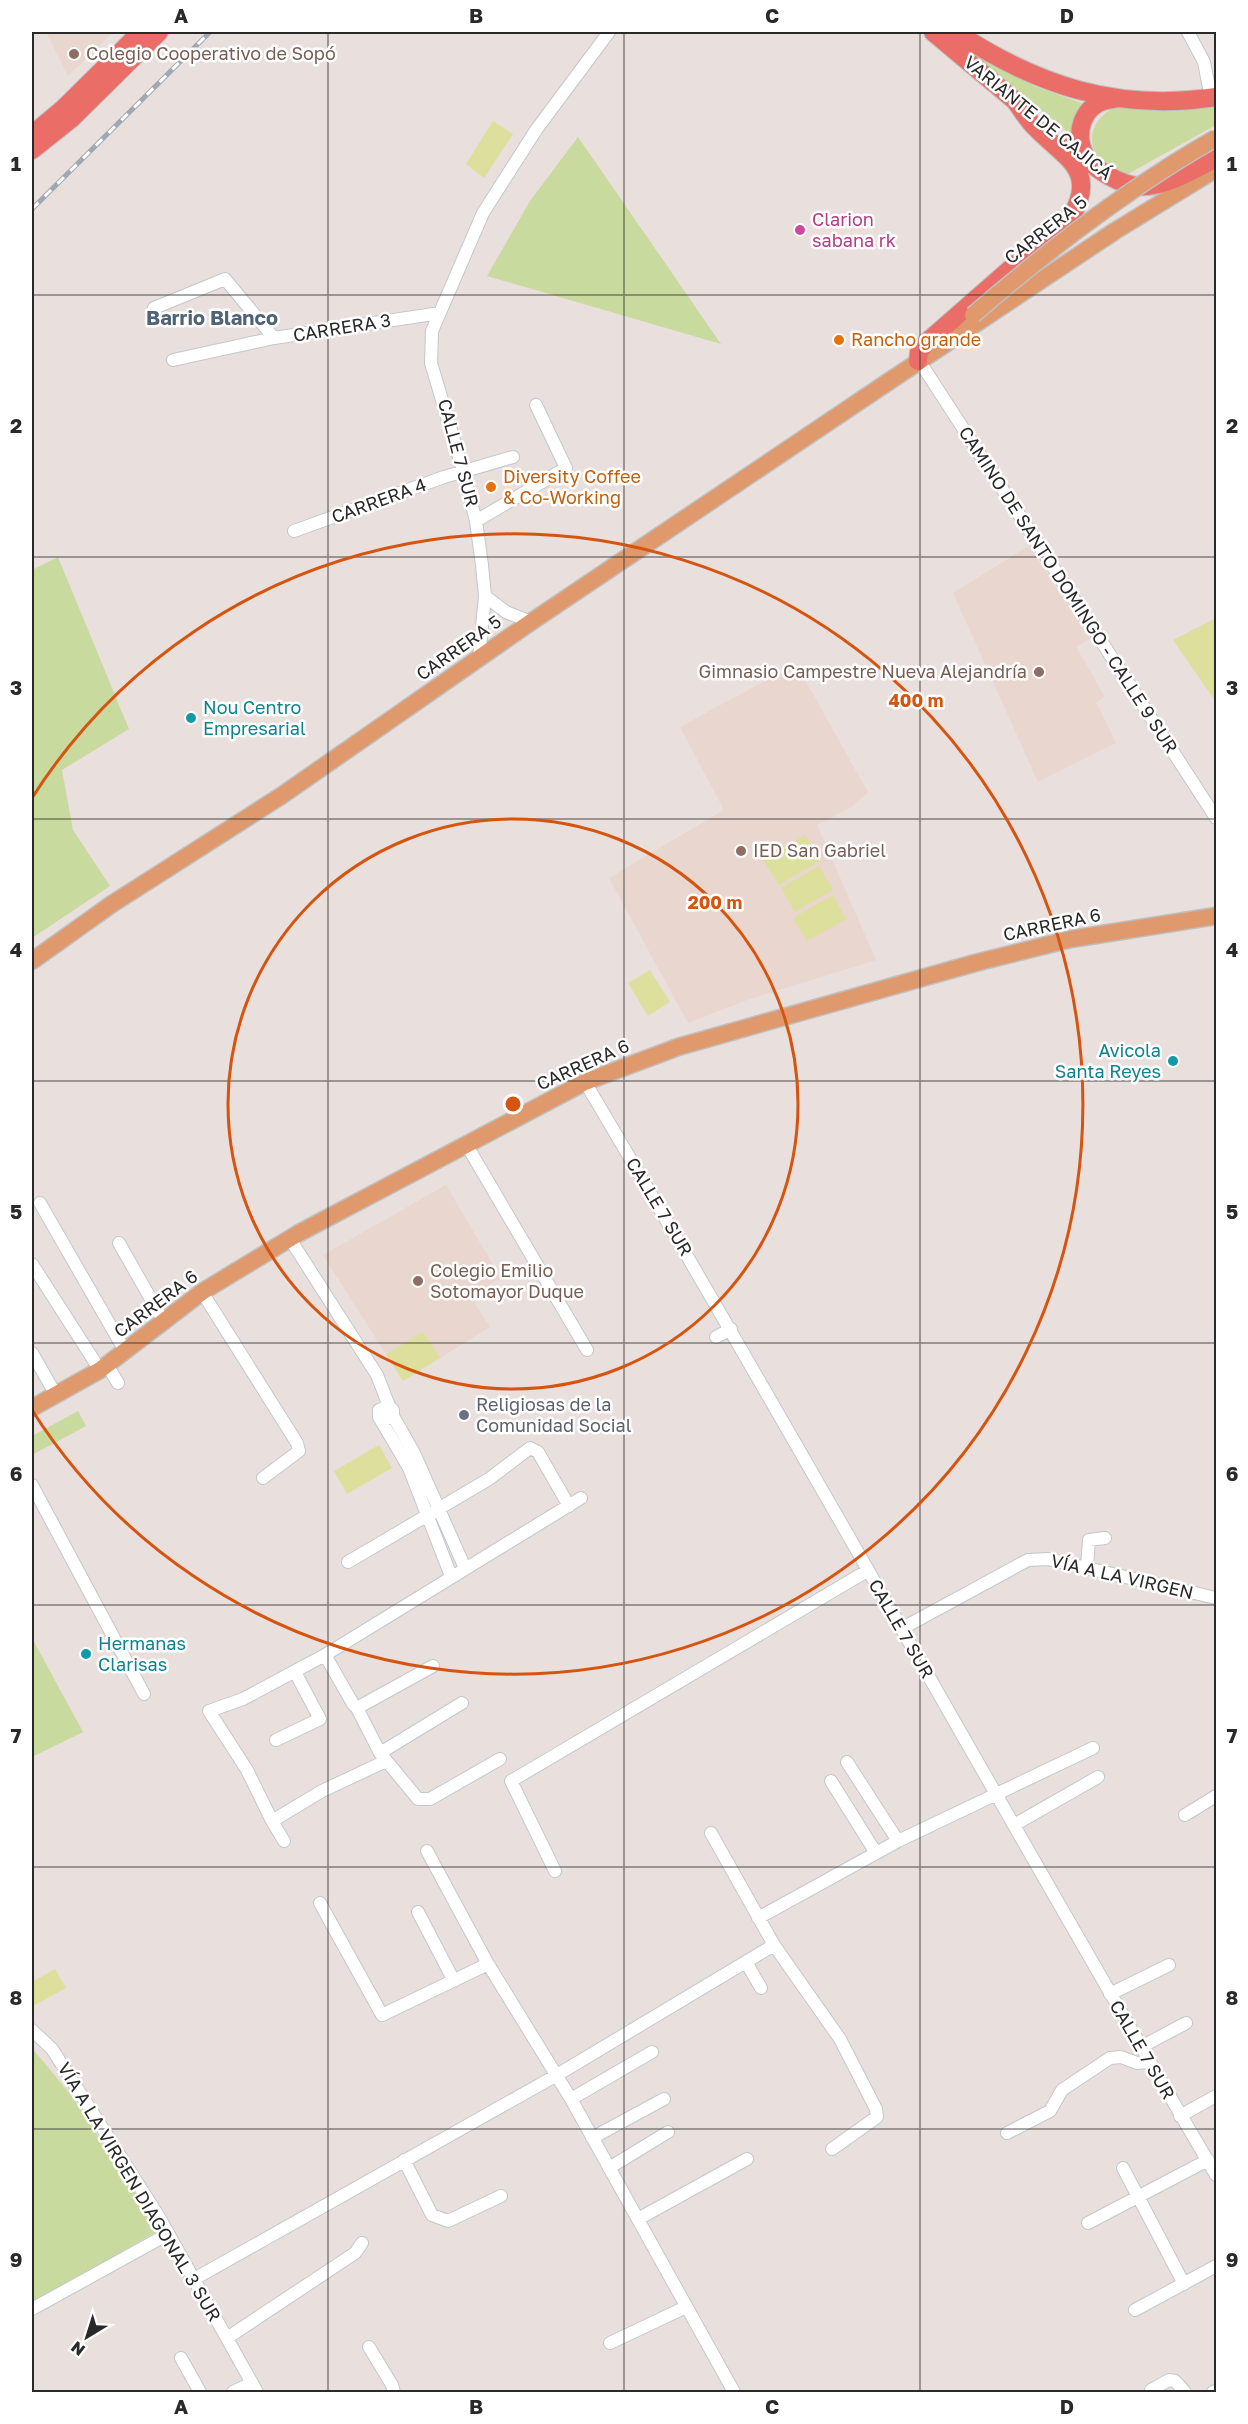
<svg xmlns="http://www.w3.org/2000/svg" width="1248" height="2424" font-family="'Golos Text',sans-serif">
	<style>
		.education { fill: #e9d6ce }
		.green { fill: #c9da9f }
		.pitch { fill: #dce09c }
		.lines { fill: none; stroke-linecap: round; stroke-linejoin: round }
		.minor-casing { stroke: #c1c8ce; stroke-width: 14 }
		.major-casing { stroke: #bfbfbf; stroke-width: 19 }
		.highway-casing { stroke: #bfbfbf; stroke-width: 20 }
		.minor { stroke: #fff; stroke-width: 12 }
		.major { stroke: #df996c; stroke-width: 16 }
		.highway { stroke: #ea6e67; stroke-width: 18 }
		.rail-casing { stroke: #a0a9b1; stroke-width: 5 }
		.rail { stroke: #fff; stroke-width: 3; stroke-dasharray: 9; stroke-linecap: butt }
		.major-bridge-casing { stroke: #bfbfbf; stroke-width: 19; stroke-linecap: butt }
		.major-bridge { stroke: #df996c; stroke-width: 16 }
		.grid { fill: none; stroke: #292929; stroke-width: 1.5; stroke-opacity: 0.55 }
		.ring { fill: none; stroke: #d5540f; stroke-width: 3 }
		.education-dot { fill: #8d6e63; stroke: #fff; stroke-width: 2 }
		.hotel-dot { fill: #d1479c; stroke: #fff; stroke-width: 2 }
		.food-dot { fill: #e8710a; stroke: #fff; stroke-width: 2 }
		.culture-dot { fill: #0f9aa8; stroke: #fff; stroke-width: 2 }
		.worship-dot { fill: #6b7280; stroke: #fff; stroke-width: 2 }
		.labels { text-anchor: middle; stroke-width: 5; stroke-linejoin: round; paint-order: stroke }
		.education-label { font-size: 18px; fill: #785e54; stroke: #fff; text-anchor: start }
		.street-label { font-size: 18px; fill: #292929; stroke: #fff }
		.hotel-label { font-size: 18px; fill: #b23c85; stroke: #fff; text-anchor: start }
		.food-label { font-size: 18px; fill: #c56008; stroke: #fff; text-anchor: start }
		.culture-label { font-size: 18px; fill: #0d838f; stroke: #fff; text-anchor: start }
		.worship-label { font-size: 18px; fill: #5b616d; stroke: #fff; text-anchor: start }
		.neighbourhood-label { font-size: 20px; font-weight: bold; fill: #4f6374; stroke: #fff }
		.centre { fill: #d5540f; stroke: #fff; stroke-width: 3 }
		.ring-label { font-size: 18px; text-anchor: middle; font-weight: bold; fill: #d5540f; stroke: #fff; stroke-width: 5; stroke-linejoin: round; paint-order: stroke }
		.neatline { fill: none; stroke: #292929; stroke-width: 2 }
		.grid-label { font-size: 20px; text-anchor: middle; font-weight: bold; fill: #292929 }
	</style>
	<rect width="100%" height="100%" fill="#e9dfdc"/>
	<path class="education" d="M46,32H113L68,76Z
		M1029,546L1090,639L1076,647L1105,697L1096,702L1116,743L1038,782L953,593Z
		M796,664L868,792L850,808L817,825L876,960L747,1000L688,1023L609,878L724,810L680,727Z
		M446,1185L501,1278L470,1296L490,1327L403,1381L323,1255Z"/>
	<path class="green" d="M965,47L1034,86L1084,104L1071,135Z
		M1216,98V125L1126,175C1119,171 1108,167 1102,161C1083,141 1093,118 1115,107Z
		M578,137L721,344L487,276L530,201Z
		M58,557L129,729L62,770L73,830L110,886L32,938V570Z
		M78,1411L86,1426L32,1455V1436Z
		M32,1638L83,1732L32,1757Z
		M32,2048L71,2095L159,2230L32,2304Z"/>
	<path class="pitch" d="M493,121L513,134L484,178L466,164Z
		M1216,618V702L1173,640Z
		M805,835L821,860L779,885L763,860Z
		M819,866L833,890L795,912L781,888Z
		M833,895L846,919L807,941L793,918Z
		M650,970L670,1002L648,1016L628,983Z
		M423,1332L440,1358L403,1381L386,1354Z
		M379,1445L392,1468L347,1494L334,1471Z
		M55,1969L66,1988L33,2006L32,1982Z"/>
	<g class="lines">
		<g class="minor-casing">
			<path id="minor" d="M1188,32L1204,62L1211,98
				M154,308L225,279L274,338
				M173,360L274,338L440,313
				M920,362L1216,818
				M476,521L566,468L536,405
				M294,531L444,477L513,457
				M485,596L506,612L531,622
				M479,658L485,596L482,565L476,521L464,474L431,363L432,331L483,213L536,130L609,32
				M585,1082C800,1444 1003,1812 1216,2175
				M466,1144L587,1350
				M40,1203L125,1351
				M290,1239L377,1375L389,1406
				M119,1243L164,1322
				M32,1264L100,1370
				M202,1292L297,1443L299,1451L263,1478
				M716,1337L731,1329
				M32,1353L56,1395
				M107,1365L118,1383
				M393,1416L414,1453L465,1568
				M383,1421L393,1416V1410L389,1406L379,1410V1417L409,1468L451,1576
				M32,1485L144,1694
				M348,1562L489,1479L530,1448L538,1452L569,1506
				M1087,1568L1089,1540L1105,1538
				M901,1629L1028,1560L1048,1559L1216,1598
				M325,1655L353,1704L357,1708L380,1753L418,1799H430L500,1759
				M357,1708L433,1666
				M276,1740L320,1719L295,1672
				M380,1753L462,1703
				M847,1762L898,1841
				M831,1781L876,1853
				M1185,1815L1216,1796
				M272,1821L247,1770L209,1711L243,1699L325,1655L581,1498
				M1014,1825L1098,1777
				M711,1833L774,1945L840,2039L876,2109L877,2117L832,2149
				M284,1841L272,1821L322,1791L386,1761
				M427,1851L488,1964L571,2099L734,2392
				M555,1871L511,1781L867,1571
				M320,1903L382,2015L488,1964
				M418,1912L454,1981
				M758,1918L898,1841L1093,1748
				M746,1962L761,1988
				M1110,1994L1169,1965
				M32,2030L52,2049L159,2217L257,2392
				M1141,2047L1186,2023
				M571,2099L652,2052
				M1180,2116L1216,2096
				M1007,2133L1050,2111L1062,2090L1110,2058L1121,2057L1137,2063L1149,2062
				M592,2138L664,2099
				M404,2160L432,2215L448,2221L501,2196
				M609,2168L668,2132
				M1123,2168L1184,2284
				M638,2219L747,2159
				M1088,2223L1208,2160
				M194,2279L557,2075L774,1945
				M32,2309L168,2234
				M1135,2310L1216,2266
				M227,2338L355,2253L362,2243
				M610,2343L686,2307
				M369,2347L392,2385L394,2392
				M181,2358L200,2392
				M1151,2390L1169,2380L1175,2381L1185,2392
				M233,2392L252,2383
				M1213,2392L1216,2391"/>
		</g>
		<g class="major-casing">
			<path id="major" d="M32,961L112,904L281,796L531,622L891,380L1115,231L1216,169
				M32,1408L100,1370L202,1292L299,1233L585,1082L678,1047L975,963L1071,939L1216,916"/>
		</g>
		<g class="highway-casing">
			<path id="highway" d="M933,32L1026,110
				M956,32C1037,86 1118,112 1216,97
				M32,135L63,109L141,32
				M1070,147C1132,199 1146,196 1216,158
				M32,150L71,119L159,32
				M1088,160C1071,136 1082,101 1114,99
				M918,361L919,352L927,342L1072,215C1098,170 1064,157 1036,128C1028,121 1022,110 1016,102"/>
		</g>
		<use href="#minor" class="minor"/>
		<use href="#major" class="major"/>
		<use href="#highway" class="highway"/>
		<g class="rail-casing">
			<path id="rail" d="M32,209L210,32"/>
		</g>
		<use href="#rail" class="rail"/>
		<g class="major-bridge-casing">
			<path id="major-bridge" d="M973,315C1049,249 1128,188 1216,138"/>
		</g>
		<use href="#major-bridge" class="major-bridge"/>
	</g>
	<path class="grid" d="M328,32V2392M624,32V2392M920,32V2392M32,295H1216M32,557H1216M32,819H1216M32,1081H1216M32,1343H1216M32,1605H1216M32,1867H1216M32,2129H1216"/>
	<g class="ring">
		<circle cx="513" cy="1104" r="285"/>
		<path d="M32 798A570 570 0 1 1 32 1410"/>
	</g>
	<g class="education-dot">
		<circle cx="74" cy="54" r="6"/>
		<circle cx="1039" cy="672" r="6"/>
		<circle cx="741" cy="851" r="6"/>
		<circle cx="418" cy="1281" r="6"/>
	</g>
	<circle class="hotel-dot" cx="800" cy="230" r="6"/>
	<g class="food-dot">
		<circle cx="839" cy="340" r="6"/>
		<circle cx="491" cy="487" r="6"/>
	</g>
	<g class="culture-dot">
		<circle cx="191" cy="718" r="6"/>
		<circle cx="1173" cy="1061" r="6"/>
		<circle cx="86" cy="1654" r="6"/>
	</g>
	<circle class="worship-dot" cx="464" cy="1415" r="6"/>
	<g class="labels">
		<g class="education-label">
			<text x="86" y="60">Colegio Cooperativo de Sopó</text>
			<text x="1027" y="678" text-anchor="end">Gimnasio Campestre Nueva Alejandría</text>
			<text x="753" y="857">IED San Gabriel</text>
			<text x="430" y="1277">Colegio Emilio<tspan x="430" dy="21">Sotomayor Duque</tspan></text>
		</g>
		<g class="street-label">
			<text transform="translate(1038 118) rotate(39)" y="6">VARIANTE DE CAJICÁ</text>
			<text transform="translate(1046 230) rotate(-38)" y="6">CARRERA 5</text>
			<text transform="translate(342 328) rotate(-9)" y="6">CARRERA 3</text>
			<text transform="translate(458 453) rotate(75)" y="6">CALLE 7 SUR</text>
			<text transform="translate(379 501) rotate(-20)" y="6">CARRERA 4</text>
			<text transform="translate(1068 590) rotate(57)" y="6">CAMINO DE SANTO DOMINGO - CALLE 9 SUR</text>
			<text transform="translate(459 648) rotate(-35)" y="6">CARRERA 5</text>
			<text transform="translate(1052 925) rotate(-12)" y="6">CARRERA 6</text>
			<text transform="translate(583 1065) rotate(-24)" y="6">CARRERA 6</text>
			<text transform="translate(659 1207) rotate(59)" y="6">CALLE 7 SUR</text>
			<text transform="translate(156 1304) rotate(-37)" y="6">CARRERA 6</text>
			<text transform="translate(1122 1577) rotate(13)" y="6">VÍA A LA VIRGEN</text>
			<text transform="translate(901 1629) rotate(60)" y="6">CALLE 7 SUR</text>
			<text transform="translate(1142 2050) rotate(60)" y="6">CALLE 7 SUR</text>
			<text transform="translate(139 2192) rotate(59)" y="6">VÍA A LA VIRGEN DIAGONAL 3 SUR</text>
		</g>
		<g class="hotel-label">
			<text x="812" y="226">Clarion<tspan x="812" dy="21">sabana rk</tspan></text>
		</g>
		<g class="food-label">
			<text x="851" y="346">Rancho grande</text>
			<text x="503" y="483">Diversity Coffee<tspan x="503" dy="21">&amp; Co-Working</tspan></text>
		</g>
		<g class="culture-label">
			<text x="203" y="714">Nou Centro<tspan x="203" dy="21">Empresarial</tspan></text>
			<text x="1161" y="1057" text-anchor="end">Avicola<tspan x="1161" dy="21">Santa Reyes</tspan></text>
			<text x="98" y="1650">Hermanas<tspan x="98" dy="21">Clarisas</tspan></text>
		</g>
		<g class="worship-label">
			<text x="476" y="1411">Religiosas de la<tspan x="476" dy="21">Comunidad Social</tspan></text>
		</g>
		<g class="neighbourhood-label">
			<text x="212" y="325">Barrio Blanco</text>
		</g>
	</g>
	<circle cx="513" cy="1104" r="9" class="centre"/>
	<g class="ring-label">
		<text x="916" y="707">400 m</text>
		<text x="715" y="909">200 m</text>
	</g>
	<rect width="1248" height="2424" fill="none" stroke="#ffffff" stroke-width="66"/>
	<g transform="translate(87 2337) rotate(218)" stroke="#ffffff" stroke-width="4.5" paint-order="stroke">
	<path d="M0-4.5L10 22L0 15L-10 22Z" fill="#292929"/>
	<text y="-9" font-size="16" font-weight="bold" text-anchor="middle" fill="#292929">N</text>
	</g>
	<rect x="33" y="33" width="1182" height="2358" class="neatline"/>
	<g class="grid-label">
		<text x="181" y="23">A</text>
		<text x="476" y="23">B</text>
		<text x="772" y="23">C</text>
		<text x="1067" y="23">D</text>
		<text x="16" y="171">1</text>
		<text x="1232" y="171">1</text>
		<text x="16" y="433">2</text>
		<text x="1232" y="433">2</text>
		<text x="16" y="695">3</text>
		<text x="1232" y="695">3</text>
		<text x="16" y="957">4</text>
		<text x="1232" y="957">4</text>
		<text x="16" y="1219">5</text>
		<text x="1232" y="1219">5</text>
		<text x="16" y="1481">6</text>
		<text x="1232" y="1481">6</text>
		<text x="16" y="1743">7</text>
		<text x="1232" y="1743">7</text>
		<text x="16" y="2005">8</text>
		<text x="1232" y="2005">8</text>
		<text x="16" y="2267">9</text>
		<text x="1232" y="2267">9</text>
		<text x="181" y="2414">A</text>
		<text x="476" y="2414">B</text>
		<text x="772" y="2414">C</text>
		<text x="1067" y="2414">D</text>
	</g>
</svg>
